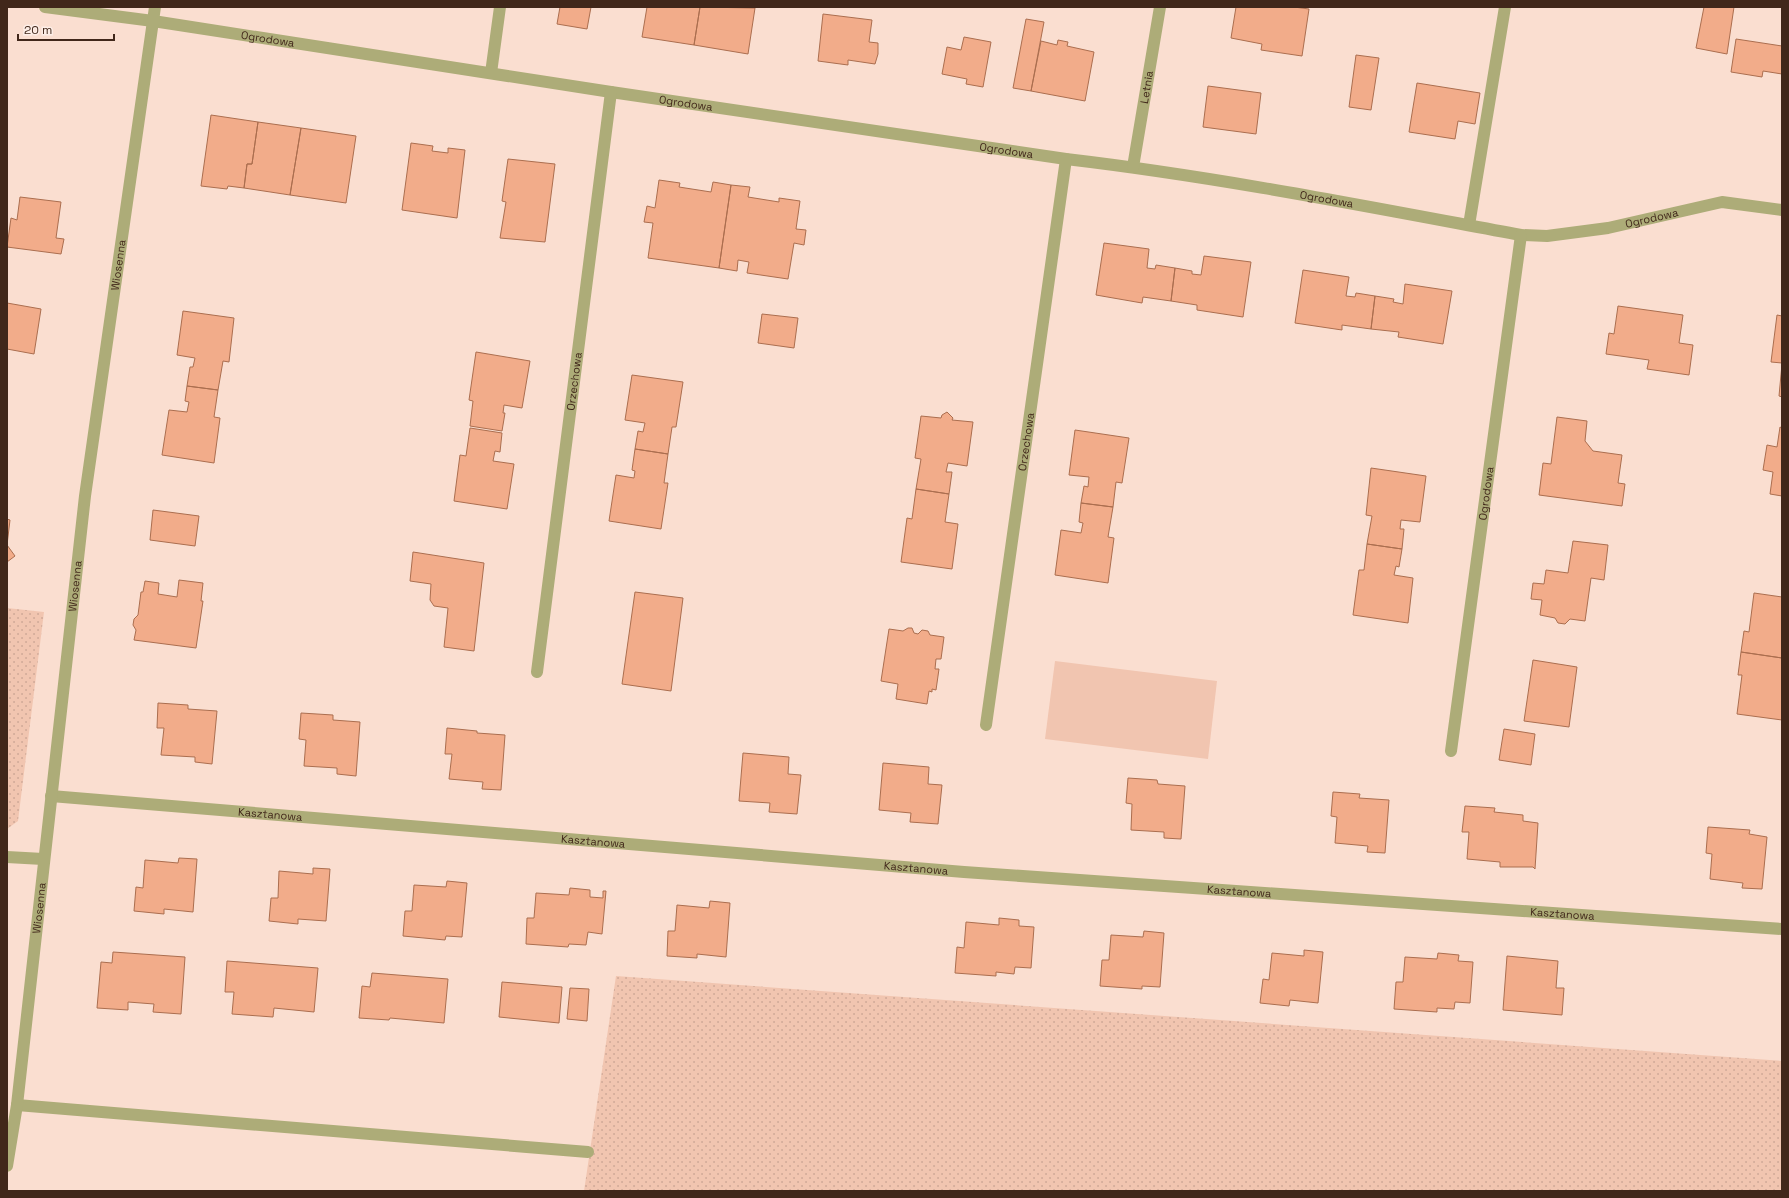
<svg xmlns="http://www.w3.org/2000/svg" width="1789" height="1198" font-family="'Space Grotesk',sans-serif">
	<style>
		.grass { fill: url(#grass-dots) }
		.pitch { fill: #f1c5b0 }
		.building { fill: #f2ac8a; stroke: #ab6e4f }
		.lines { fill: none; stroke-linecap: round; stroke-linejoin: round }
		.service { stroke: #adac78; stroke-width: 12 }
		.minor { stroke: #adac78; stroke-width: 12 }
		.labels { text-anchor: middle; stroke-width: 3; stroke-linejoin: round; paint-order: stroke }
		.street-label { font-size: 11px; fill: #41271a; stroke: #fdeee7 }
	</style>
	<defs>
		<pattern id="grass-dots" width="8" height="8" patternUnits="userSpaceOnUse"><rect width="8" height="8" fill="#f1c5b0"/><path d="M2 2h.1M6 6h.1" fill="none" stroke="#d0a997" stroke-width="1.8" stroke-linecap="round"/></pattern>
	</defs>
	<rect width="100%" height="100%" fill="#faded0"/>
	<path class="grass" d="M7,608L44,612L18,821L7,829Z
		M616,976L1782,1061V1191H584Z"/>
	<path class="pitch" d="M1055,661L1217,681L1208,759L1045,739Z"/>
	<path class="building" d="M560,7H591L587,29L557,24Z
		M647,7H700L694,45L642,37Z
		M700,7L755,8L748,54L694,45Z
		M1236,7H1294L1309,9L1302,56L1261,50L1262,44L1231,38Z
		M1704,7H1734L1727,54L1696,48Z
		M823,14L872,20L869,42L878,43V54L875,64L848,60V65L818,61Z
		M1026,19L1044,22L1031,91L1013,88Z
		M964,37L991,42L983,87L966,84L967,79L942,74L947,47L961,50Z
		M1736,39L1782,46V74L1763,71L1762,77L1731,72Z
		M1058,40L1068,42L1067,46L1094,52L1085,101L1031,91L1041,41L1057,45Z
		M1356,55L1379,58L1371,110L1349,107Z
		M1417,83L1480,93L1475,124L1458,121L1455,139L1409,132Z
		M1208,86L1261,93L1256,134L1203,127Z
		M211,115L258,122L252,164H247L244,188L228,186L227,189L201,186Z
		M258,122L301,128L290,195L244,188L247,164H252Z
		M301,128L356,136L346,203L290,195Z
		M411,143L433,146L432,151L448,153V148L465,150L457,218L402,210Z
		M508,159L555,164L545,242L500,238L506,202L502,201Z
		M659,180L680,183L679,187L711,192L713,182L731,185L719,268L648,258L653,223L644,222L647,206L655,208Z
		M731,185L750,187L748,197L779,202V198L800,201L796,229L806,230L804,245L794,243L788,279L747,273L749,262L738,260L737,271L719,268Z
		M20,197L61,202L56,238L64,239L61,254L7,247L11,218L17,220Z
		M1104,243L1149,249L1147,268L1155,269L1156,265L1175,268L1171,301L1143,297L1142,303L1096,295Z
		M1204,256L1251,262L1243,317L1197,310V305L1171,301L1175,268L1192,271V274L1201,275Z
		M1303,270L1349,277L1346,296L1355,297L1356,293L1375,296L1371,329L1342,325V330L1295,323Z
		M1405,284L1452,291L1443,344L1398,337L1399,332L1371,329L1375,296L1394,299L1393,302L1403,304Z
		M7,303L41,309L34,354L7,349Z
		M1618,306L1683,315L1679,343L1693,345L1689,375L1647,369L1649,360L1606,354L1609,333L1614,334Z
		M183,311L234,318L229,362L223,361L218,390L187,386L190,367H193L195,358L177,355Z
		M762,314L798,318L794,348L758,343Z
		M1777,315L1782,316V363L1771,362Z
		M476,352L530,361L522,408L504,405L503,413H505L502,431L470,426L473,401L469,400Z
		M1782,364V397L1779,396Z
		M632,375L683,382L676,427H672L668,454L635,449L638,431L643,432L645,423L625,420Z
		M187,386L218,390L214,417L220,418L214,463L162,455L169,410L187,412L189,402L185,401Z
		M947,412L953,418L952,420L973,422L967,466L948,463L946,472H952L949,494L916,489L921,459L915,458L921,416L941,418L942,415Z
		M1557,417L1587,421L1585,441L1593,451L1622,455L1618,483L1625,484L1622,506L1539,495L1543,463L1551,464Z
		M1780,427L1782,428V496L1770,494L1773,472L1763,470L1767,445L1777,447Z
		M470,428L502,433L500,452L495,451L493,461L514,464L507,509L454,501L460,455L466,456Z
		M1075,430L1129,438L1122,483L1116,482L1113,507L1081,503L1084,486L1088,487L1089,477L1069,475Z
		M635,449L668,454L664,483H668L661,529L609,521L616,475L634,478L635,471L632,470Z
		M1371,468L1426,476L1420,522L1401,520L1400,529H1404L1402,549L1367,544L1372,516L1366,515Z
		M916,489L949,494L945,522L958,524L952,569L901,562L907,518L912,519Z
		M1081,503L1113,507L1108,537L1114,538L1108,583L1055,575L1061,530L1081,533L1083,523L1079,522Z
		M153,510L199,516L195,546L150,540Z
		M7,519L10,520L7,545L15,556L7,562Z
		M1573,541L1608,545L1604,580L1591,578L1585,621L1570,619L1565,624L1558,623L1555,618L1540,615L1542,600L1531,599L1533,583L1544,584L1546,570L1568,573Z
		M1367,544L1402,549L1399,567L1396,566L1394,575L1413,578L1408,623L1353,615L1359,570H1364Z
		M413,552L484,563L474,651L444,647L448,608L434,606L430,600L431,584L410,581Z
		M179,580L203,583L201,601H203L196,648L134,640L136,630L133,625L134,619L138,615L141,592H143L145,581L159,583L158,594L177,597Z
		M635,592L683,598L671,691L622,684Z
		M1754,593L1782,597V658L1741,652L1744,631L1749,632Z
		M908,628H912L914,633L918,634L922,630L928,631L930,635L944,637L941,659H936L935,669H939L936,690L932,689V692L929,691L927,704L896,699L898,684L881,681L889,629L903,631Z
		M1741,652L1782,658V720L1737,714L1742,675H1738Z
		M1533,660L1577,667L1569,727L1524,721Z
		M158,703L188,705V709L217,711L212,764L195,762V757L161,755L164,728H157Z
		M301,713L333,715V720L360,722L356,776L337,774V768L304,766L306,740L299,739Z
		M447,728L477,731V733L505,735L501,790L482,789L483,782L449,779L452,754H445Z
		M1504,729L1535,734L1531,765L1499,760Z
		M743,753L789,757L788,774L801,775L797,814L769,812L770,803L739,801Z
		M883,763L929,767L928,784L942,785L938,824L910,822L911,813L879,810Z
		M1128,778L1157,780L1158,784L1185,786L1181,839L1164,838V832L1131,830L1132,804L1126,803Z
		M1333,792L1360,794L1359,798L1389,800L1385,853L1367,852L1368,846L1335,843L1337,817L1331,816Z
		M1465,806L1495,808L1494,812L1523,815V821L1538,823L1535,869L1533,867H1500V862L1467,859L1469,832H1462Z
		M1708,827L1750,830L1749,834L1767,837L1762,889L1742,888L1743,883L1710,879L1712,854L1706,853Z
		M179,858L197,859L193,912L164,909V914L134,911L136,887L143,888L145,860L178,863Z
		M313,868L330,869L326,921L298,919V924L269,921L271,898H278L279,871L313,874Z
		M447,881L467,883L462,937L446,936L445,940L403,936L405,911H412L414,885L446,887Z
		M570,888L590,890V897L603,898V891H606L602,934L588,932L586,945L569,944L568,947L526,944L527,918H534L536,893L569,895Z
		M710,901L730,903L726,957L697,954V958L667,956L668,931H675L677,905L709,908Z
		M999,918L1019,920V926L1034,927L1031,968L1015,967L1014,974L996,972V976L955,973L957,947L964,948L966,922L999,925Z
		M1144,931L1164,933L1160,987L1142,986V989L1100,986L1102,960H1109L1111,935L1143,937Z
		M1304,950L1323,952L1318,1003L1290,1000L1289,1006L1260,1003L1263,979L1269,980L1272,953L1304,956Z
		M113,952L185,957L181,1014L153,1012L154,1004L128,1002V1010L97,1008L101,962L112,963Z
		M1438,953L1459,955L1458,961L1473,962L1470,1003L1455,1002L1454,1009L1437,1008V1012L1394,1009L1396,982H1403L1405,957L1437,959Z
		M1507,956L1558,961L1556,988H1564L1562,1015L1503,1010Z
		M227,961L318,968L314,1012L274,1008L273,1017L232,1014L234,992H225Z
		M372,973L448,979L444,1023L390,1018L389,1020L359,1018L362,986L370,987Z
		M502,982L562,987L559,1023L499,1017Z
		M570,988L589,989L587,1021L567,1019Z"/>
	<g class="lines">
		<path class="service" d="M491,73L500,7
			M1469,225L1505,7"/>
		<g class="minor">
			<path id="s1" d="M45,7L153,21L611,92L1066,159C1219,177 1370,207 1521,235L1547,236L1608,228L1722,202L1782,210"/>
			<path id="s2" d="M1133,167L1160,7"/>
			<path id="s3" d="M537,672L611,92"/>
			<path id="s4" d="M986,725L1066,159"/>
			<path id="s5" d="M1451,751L1521,235"/>
			<path id="s6" d="M51,796L964,872L1782,929"/>
			<path d="M7,857L43,859"/>
			<path d="M17,1105L588,1152"/>
			<path id="s7" d="M7,1166L17,1105L85,496L155,7"/>
		</g>
	</g>
	<g class="labels">
		<g class="street-label">
			<text dy="4" stroke="none"><textPath href="#s1" startOffset="225">Ogrodowa</textPath></text>
			<text dy="4" stroke="none"><textPath href="#s2" startOffset="81">Letnia</textPath></text>
			<text dy="4" stroke="none"><textPath href="#s1" startOffset="648">Ogrodowa</textPath></text>
			<text dy="4" stroke="none"><textPath href="#s1" startOffset="972">Ogrodowa</textPath></text>
			<text dy="4" stroke="none"><textPath href="#s1" startOffset="1296">Ogrodowa</textPath></text>
			<text dy="4" stroke="none"><textPath href="#s1" startOffset="1626">Ogrodowa</textPath></text>
			<text dy="4" stroke="none"><textPath href="#s7" startOffset="908">Wiosenna</textPath></text>
			<text dy="4" stroke="none"><textPath href="#s3" startOffset="293">Orzechowa</textPath></text>
			<text dy="4" stroke="none"><textPath href="#s4" startOffset="286">Orzechowa</textPath></text>
			<text dy="4" stroke="none"><textPath href="#s5" startOffset="260">Ogrodowa</textPath></text>
			<text dy="4" stroke="none"><textPath href="#s7" startOffset="584">Wiosenna</textPath></text>
			<text dy="4" stroke="none"><textPath href="#s6" startOffset="220">Kasztanowa</textPath></text>
			<text dy="4" stroke="none"><textPath href="#s6" startOffset="544">Kasztanowa</textPath></text>
			<text dy="4" stroke="none"><textPath href="#s6" startOffset="868">Kasztanowa</textPath></text>
			<text dy="4" stroke="none"><textPath href="#s6" startOffset="1192">Kasztanowa</textPath></text>
			<text dy="4" stroke="none"><textPath href="#s7" startOffset="260">Wiosenna</textPath></text>
			<text dy="4" stroke="none"><textPath href="#s6" startOffset="1516">Kasztanowa</textPath></text>
		</g>
	</g>
	<rect width="1789" height="1198" fill="none" stroke="#41271a" stroke-width="16"/>
	<path d="M18 34v6h96v-6" fill="none" stroke="#41271a" stroke-width="2"/>
	<text x="24" y="34" font-size="12" fill="#41271a" stroke="#fdeee7" stroke-width="3" paint-order="stroke">20 m</text>
</svg>
